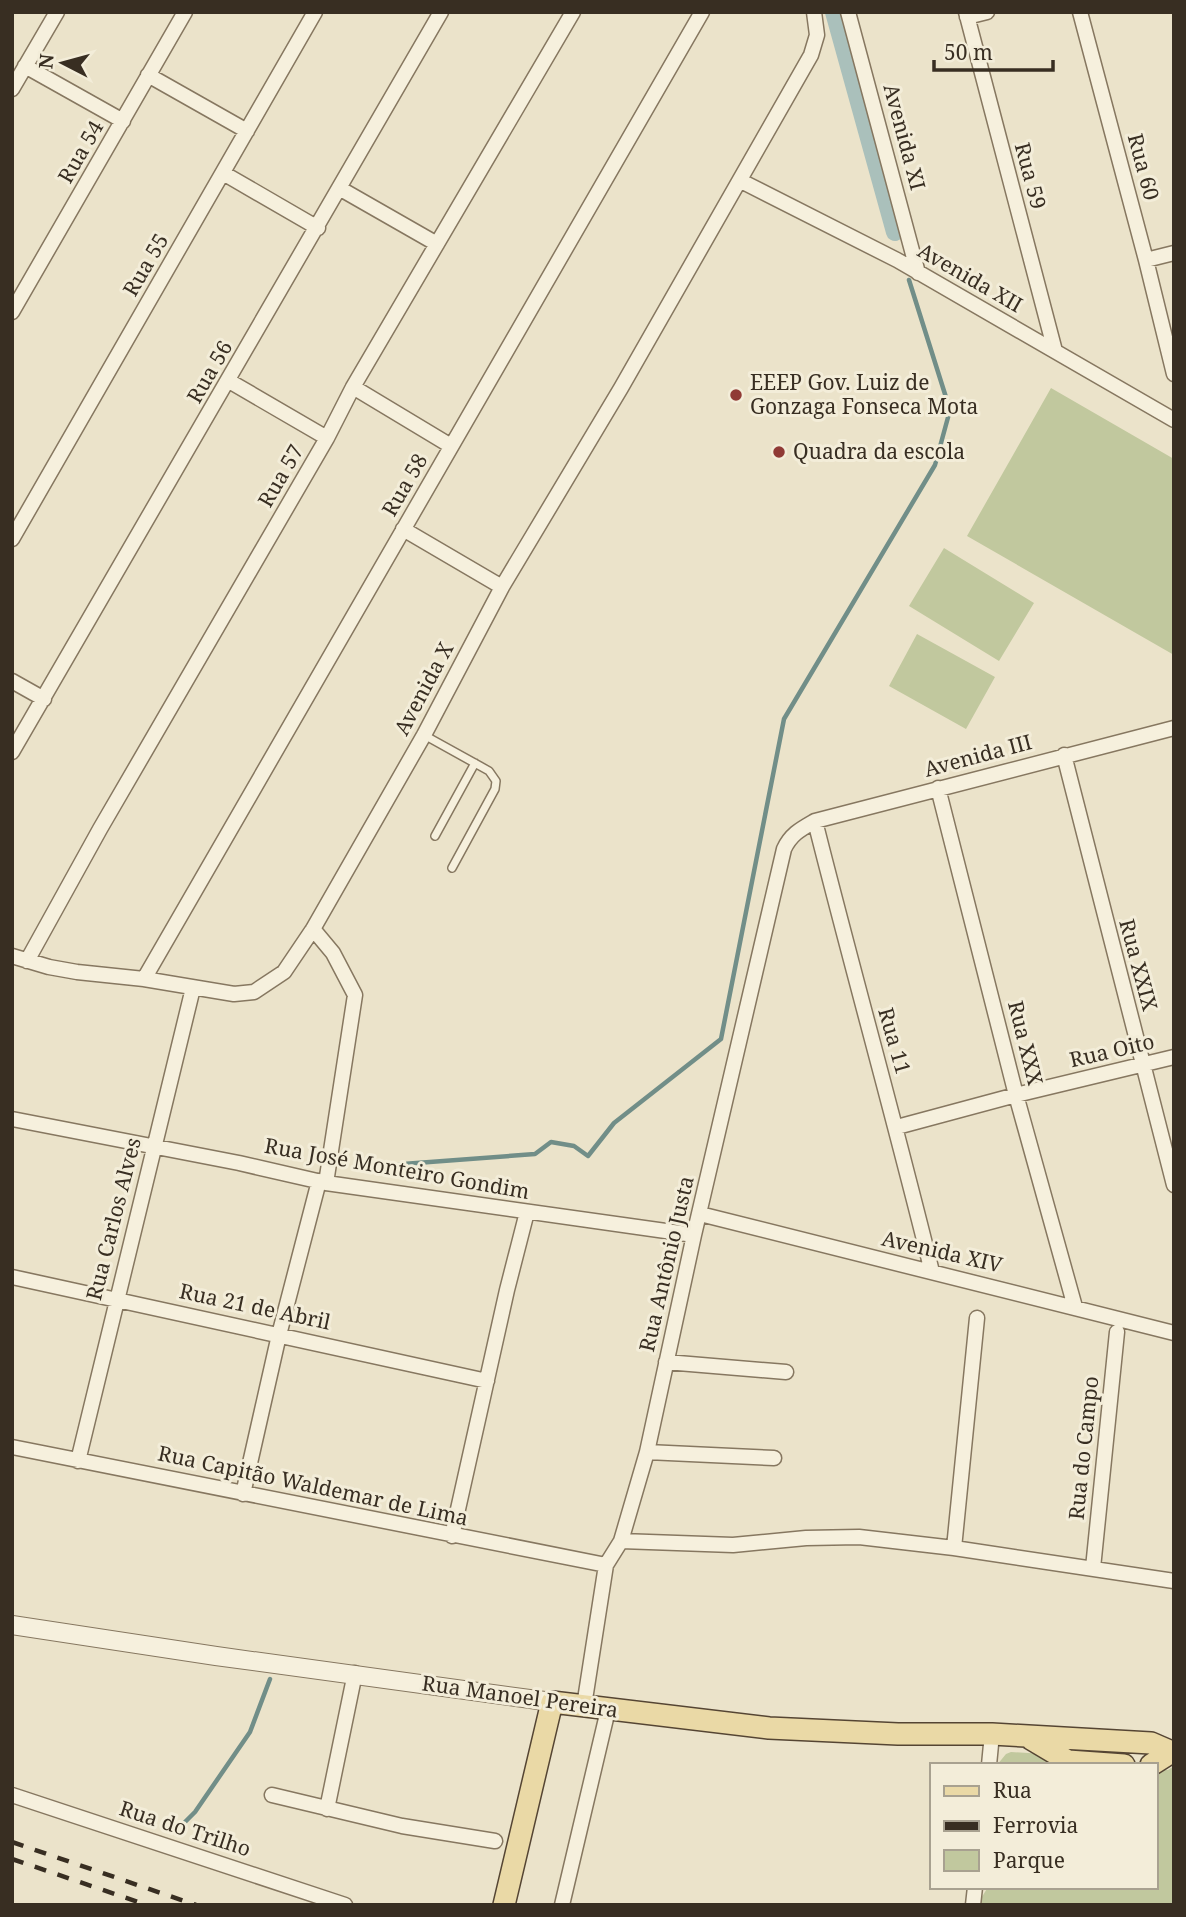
<svg xmlns="http://www.w3.org/2000/svg" width="1186" height="1917" font-family="'Noto Serif',serif">
	<style>
		.green { fill: #c1c89e }
		.lines { fill: none; stroke-linecap: round; stroke-linejoin: round }
		.stream { stroke: #718e88; stroke-width: 4.5 }
		.canal { stroke: #aac0bb; stroke-width: 18 }
		.service-casing { stroke: #867760; stroke-width: 10 }
		.minor-casing { stroke: #867760; stroke-width: 17 }
		.tertiary-casing { stroke: #867760; stroke-width: 20 }
		.primary-casing { stroke: #554533; stroke-width: 24 }
		.service { stroke: #f6f0dd; stroke-width: 7 }
		.minor { stroke: #f6f0dd; stroke-width: 14 }
		.tertiary { stroke: #f6f0dd; stroke-width: 18 }
		.primary { stroke: #ead9a6; stroke-width: 21 }
		.rail { stroke: #382e22; stroke-width: 4.5; stroke-dasharray: 12 12; stroke-linecap: butt }
		.poi-dot { fill: #903a35; stroke: #f3edd9; stroke-width: 2.5 }
		.labels { text-anchor: middle; stroke-width: 6; stroke-linejoin: round; paint-order: stroke }
		.street-label { font-size: 21px; fill: #382e22; stroke: #f3edd9 }
		.poi-label { font-size: 21px; fill: #382e22; stroke: #f3edd9; text-anchor: start }
	</style>
	<rect width="100%" height="100%" fill="#ebe3ca"/>
	<path class="green" d="M1051,388L1174,459V655L967,536Z
		M944,548L1034,603L999,661L909,606Z
		M917,634L995,677L966,729L889,686Z
		M1011,1752L1045,1754L1087,1765H997L1006,1754Z
		M1174,1766V1905H977L988,1887H1156V1769L1168,1770Z"/>
	<g class="lines">
		<path class="stream" d="M377,1170L403,1164L535,1154L551,1142L574,1146L588,1156L614,1123L721,1039L784,719L935,465L950,410L909,280
			M181,1826L195,1812L250,1732L270,1679"/>
		<path class="canal" d="M834,12L895,232"/>
		<g class="service-casing">
			<path id="service" d="M424,735L489,771L496,781L495,789L452,868
				M435,836L475,763"/>
		</g>
		<g class="minor-casing">
			<path id="minor" d="M848,12L918,273
				M966,12L1055,351
				M1080,12L1146,260L1174,374
				M967,17L987,12
				M25,66L123,121
				M148,75L247,131
				M12,89L57,12
				M223,173L318,228
				M741,181L897,260L1174,420
				M339,188L437,244
				M1146,260L1174,253
				M12,312L185,12
				M229,381L327,438
				M353,387L451,446
				M403,529L502,587
				M12,539L315,12
				M12,681L44,699
				M12,752L441,12
				M1064,755L1174,1185
				M938,788L1016,1095L1075,1307
				M815,821C853,972 895,1121 932,1272
				M313,929L333,953L355,995L326,1183
				M12,956L49,967L77,972L144,979L234,994L254,992L284,972L313,929L424,735L502,587L621,388L811,55L817,35L814,12
				M27,961L100,829L327,438L353,387L573,12
				M144,979L702,12
				M12,1119L239,1163L326,1183L694,1235
				M897,1127L1016,1095L1174,1057
				M700,1214L1174,1333
				M12,1277L487,1381
				M666,1362L786,1372
				M12,1447L606,1565
				M647,1452L774,1458
				M78,1461L193,988
				M243,1494L279,1335L319,1181
				M452,1536L507,1290L527,1212
				M621,1541L733,1545L806,1538L859,1537L954,1548L1174,1581
				M954,1548L977,1318
				M1093,1568L1117,1332
				M584,1706L606,1565L621,1541L647,1452L694,1235L784,849C791,834 801,829 815,821L1174,728
				M989,1765L992,1734
				M12,1795L345,1905
				M272,1795L402,1826L495,1841
				M327,1809L355,1673
				M562,1905L608,1710
				M973,1905L975,1887"/>
		</g>
		<g class="tertiary-casing">
			<path id="tertiary" d="M12,1625L216,1656L552,1702"/>
		</g>
		<g class="primary-casing">
			<path id="primary" d="M1031,1739L1068,1761L1124,1765
				M1151,1765L1170,1753
				M504,1905L552,1702L769,1728L898,1734H992L1151,1743L1174,1753"/>
		</g>
		<use href="#service" class="service"/>
		<use href="#minor" class="minor"/>
		<use href="#tertiary" class="tertiary"/>
		<use href="#primary" class="primary"/>
		<path class="rail" d="M12,1842L196,1905
			M12,1859L147,1905"/>
	</g>
	<g class="poi-dot">
		<circle cx="736" cy="395" r="7"/>
		<circle cx="779" cy="452" r="7"/>
	</g>
	<g class="labels">
		<g class="street-label">
			<text transform="translate(904 137) rotate(75)" y="7">Avenida XI</text>
			<text transform="translate(81 152) rotate(-60)" y="7">Rua 54</text>
			<text transform="translate(1143 167) rotate(75)" y="7">Rua 60</text>
			<text transform="translate(1030 176) rotate(75)" y="7">Rua 59</text>
			<text transform="translate(146 265) rotate(-60)" y="7">Rua 55</text>
			<text transform="translate(970 278) rotate(30)" y="7">Avenida XII</text>
			<text transform="translate(210 372) rotate(-60)" y="7">Rua 56</text>
			<text transform="translate(281 476) rotate(-60)" y="7">Rua 57</text>
			<text transform="translate(405 485) rotate(-60)" y="7">Rua 58</text>
			<text transform="translate(424 689) rotate(-62)" y="7">Avenida X</text>
			<text transform="translate(978 756) rotate(-15)" y="7">Avenida III</text>
			<text transform="translate(1138 965) rotate(75)" y="7">Rua XXIX</text>
			<text transform="translate(894 1041) rotate(74)" y="7">Rua 11</text>
			<text transform="translate(1025 1043) rotate(76)" y="7">Rua XXX</text>
			<text transform="translate(1112 1051) rotate(-13)" y="7">Rua Oito</text>
			<text transform="translate(397 1169) rotate(10)" y="7">Rua José Monteiro Gondim</text>
			<text transform="translate(114 1219) rotate(-76)" y="7">Rua Carlos Alves</text>
			<text transform="translate(942 1252) rotate(13)" y="7">Avenida XIV</text>
			<text transform="translate(667 1264) rotate(-77)" y="7">Rua Antônio Justa</text>
			<text transform="translate(255 1307) rotate(12)" y="7">Rua 21 de Abril</text>
			<text transform="translate(1084 1448) rotate(-84)" y="7">Rua do Campo</text>
			<text transform="translate(313 1486) rotate(12)" y="7">Rua Capitão Waldemar de Lima</text>
			<text transform="translate(520 1697) rotate(8)" y="7">Rua Manoel Pereira</text>
			<text transform="translate(185 1829) rotate(18)" y="7">Rua do Trilho</text>
		</g>
		<g class="poi-label">
			<text x="750" y="390">EEEP Gov. Luiz de<tspan x="750" dy="24">Gonzaga Fonseca Mota</tspan></text>
			<text x="793" y="459">Quadra da escola</text>
		</g>
	</g>
	<rect width="1186" height="1917" fill="none" stroke="#382e22" stroke-width="28"/>
	<rect x="930" y="1763" width="228" height="126" fill="#f3edd9" stroke="#a8a190" stroke-width="2"/>
	<rect x="944" y="1786" width="35" height="10" fill="#ead9a6" stroke="#a8a190" stroke-width="2"/>
	<text x="993" y="1798" font-size="21" fill="#382e22">Rua</text>
	<rect x="944" y="1821" width="35" height="10" fill="#382e22" stroke="#a8a190" stroke-width="2"/>
	<text x="993" y="1833" font-size="21" fill="#382e22">Ferrovia</text>
	<rect x="944" y="1850" width="35" height="21" fill="#c1c89e" stroke="#a8a190" stroke-width="2"/>
	<text x="993" y="1868" font-size="21" fill="#382e22">Parque</text>
	<g transform="translate(63 63) rotate(276)" stroke="#f3edd9" stroke-width="5" paint-order="stroke">
	<path d="M0-5L12 26L0 18L-12 26Z" fill="#382e22"/>
	<text y="-10" font-size="19" font-weight="bold" text-anchor="middle" fill="#382e22">N</text>
	</g>
	<path d="M934 60v10h119v-10" fill="none" stroke="#382e22" stroke-width="3.5"/>
	<text x="944" y="60" font-size="21" fill="#382e22" stroke="#f3edd9" stroke-width="5" paint-order="stroke">50 m</text>
</svg>
